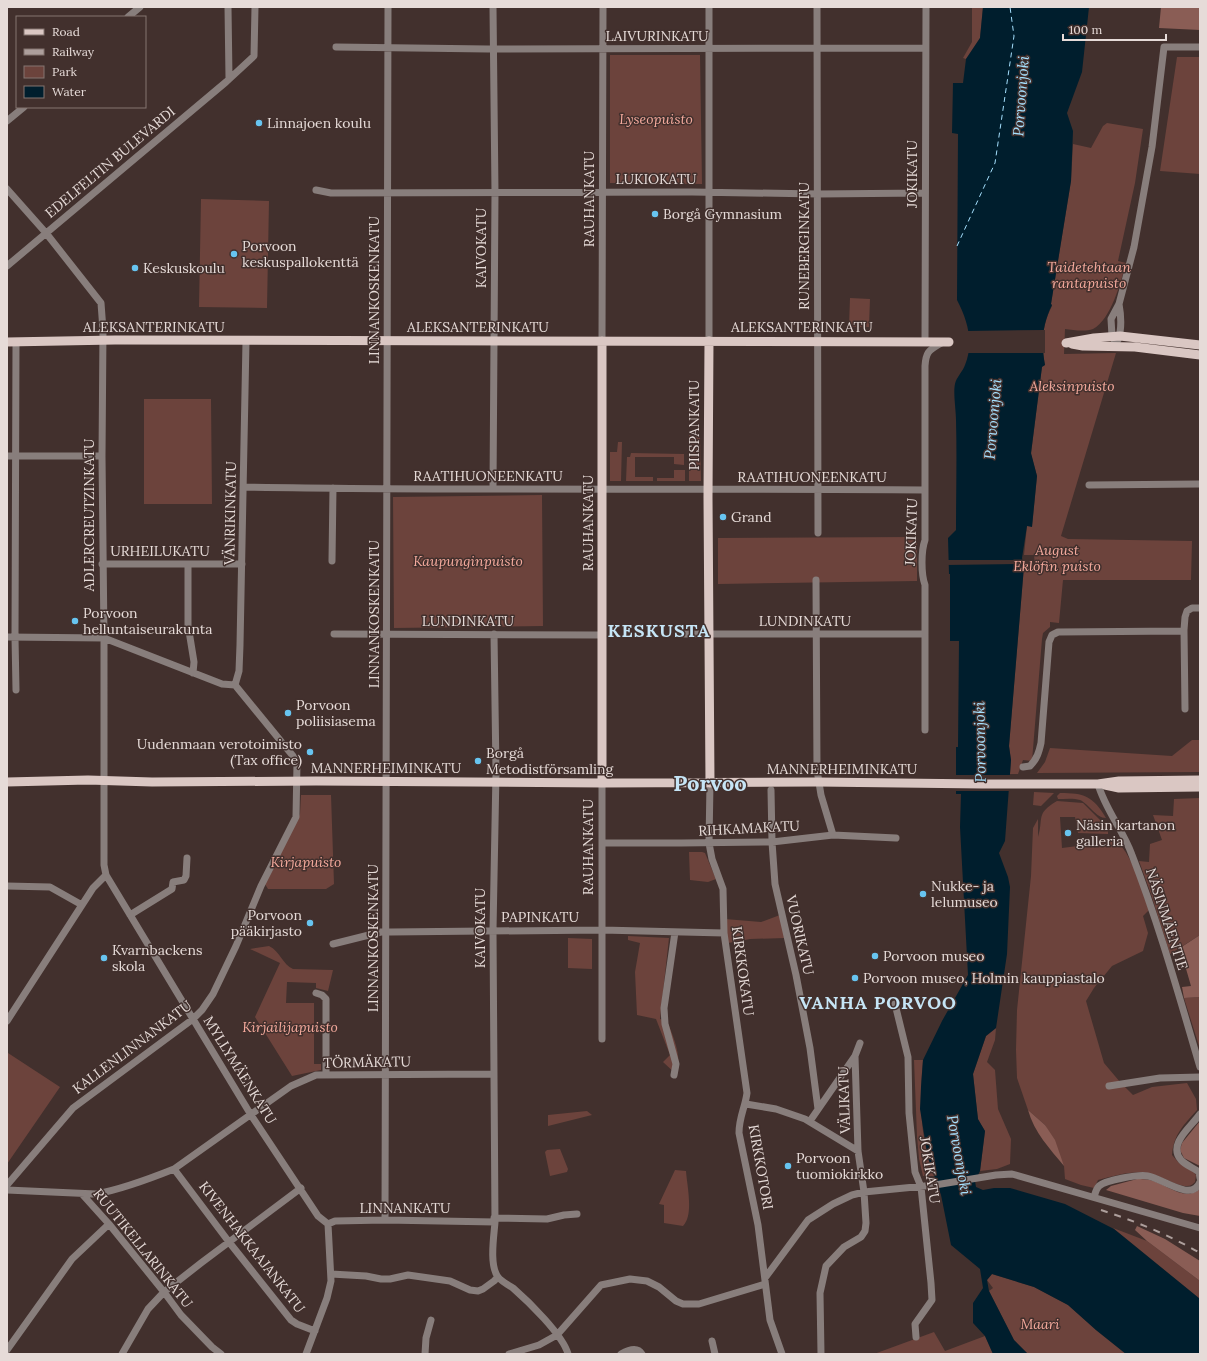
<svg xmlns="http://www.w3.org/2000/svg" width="1207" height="1361" font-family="Lora,serif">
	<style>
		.green { fill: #6c433c }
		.forest { fill: #8a5d55 }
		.water { fill: #001e2d }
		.pier { fill: #42302d }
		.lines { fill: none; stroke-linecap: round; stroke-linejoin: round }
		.ferry { stroke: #a5e0fe; stroke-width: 1; stroke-dasharray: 5 4; stroke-linecap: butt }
		.minor { stroke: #887e7c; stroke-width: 7 }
		.major { stroke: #dac7c3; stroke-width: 9 }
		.rail { stroke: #ad9f9c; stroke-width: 2; stroke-dasharray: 7 7; stroke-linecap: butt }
		.poi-dot { fill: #67c4f0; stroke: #42302d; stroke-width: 1.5 }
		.labels { text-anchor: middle; stroke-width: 3; stroke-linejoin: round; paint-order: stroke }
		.street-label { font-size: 14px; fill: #e6dbd8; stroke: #42302d }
		.park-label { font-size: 14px; font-style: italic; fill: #f5aa9d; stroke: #42302d }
		.poi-label { font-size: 14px; fill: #e6dbd8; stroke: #42302d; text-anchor: start }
		.water-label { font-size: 15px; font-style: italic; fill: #a5e0fe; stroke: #42302d }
		.district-label { font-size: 18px; font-weight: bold; letter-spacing: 1px; fill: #c6e5f6; stroke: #42302d }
		.town-label { font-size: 22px; font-weight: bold; fill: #c6e5f6; stroke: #42302d }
	</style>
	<rect width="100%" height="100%" fill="#42302d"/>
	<path class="green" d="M972,7H983L980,38L966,59L963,58L972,42Z
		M610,55H700L702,184L610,183Z
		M1177,57H1200V174L1160,171Z
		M1107,123L1143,129L1135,183L1118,261L1126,263C1121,281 1111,320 1093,329C1085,332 1073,330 1065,329L1064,354L1116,353L1061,536L1068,539L1192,541L1191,580H1063L1059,623L1050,622V627L1043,633L1042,639L1032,761L1023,760L1018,774H1010L1011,760L1009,746L1024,566L1035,565L1034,555H1024L1027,526H1032L1037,476L1031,454L1042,366L1045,365C1041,344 1042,325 1052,306L1051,304L1071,181L1073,144L1091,148L1103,126Z
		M201,199L269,201L267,308L199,307Z
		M850,298L870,299L869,327H849Z
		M144,399H211L212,504H144Z
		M689,435H700L701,481H689Z
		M618,442H622L621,481H610V452H617Z
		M631,453L684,454V465L674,464V457H635V477H653V481H626L627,457H630Z
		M674,470H685V481H657V478H674Z
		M542,495L543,626L394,628L393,497Z
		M917,537V581L718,584V538Z
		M1192,740H1200V772L1037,773L1045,762L1050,748L1172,756Z
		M1034,792L1054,793L1041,806L1033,805Z
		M1060,793C1084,793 1093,796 1106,818C1096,818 1089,804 1080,800C1074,798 1065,799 1058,799L1057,796Z
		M301,795H331L334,884L326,889H268L265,884L300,814Z
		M1200,798V935L1170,954L1151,894L1139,861L1149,862L1150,844L1162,840L1153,815L1173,816L1174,799Z
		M1057,801L1083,803L1108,828V834L1078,833L1075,817H1060L1062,848L1117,841C1134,859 1141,887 1149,910L1143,916L1148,933L1143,951L1112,966L1094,988L1086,1001L1104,1063L1120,1082L1133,1095L1152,1087L1187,1083L1196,1099L1197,1110C1184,1125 1174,1133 1172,1155L1179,1163L1192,1170L1196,1175L1195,1182C1193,1184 1191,1186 1187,1186C1179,1187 1159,1175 1148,1173C1134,1170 1112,1176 1098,1180L1094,1188L1081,1185L1065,1179L1064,1166L1045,1125L1028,1110L1017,1078L1016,1050L1017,1010L1031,876L1033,828L1038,819V837C1044,818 1035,814 1057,801Z
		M689,852H702L705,853L716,879L708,882L690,880Z
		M780,915L785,938L750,939L728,943L725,919L761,922Z
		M628,936L669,938L660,1019L667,1021C674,1038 682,1057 677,1075L663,1062L670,1055L656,1019L637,1015L635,972L640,943L628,940Z
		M568,938L592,939V969L568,968Z
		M269,946C280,951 283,965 293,969L333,970L328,991L316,988V983L287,982L286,1003H314V1064H321V1070L292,1076L255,1017L280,963L250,949Z
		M1200,997V1049L1184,998Z
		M996,1028L995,1040L987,1062L995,1070L998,1109L1011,1139L1010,1164L997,1169L980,1171L985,1131L978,1120L973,1074L986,1036Z
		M8,1053L60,1087L7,1164V1055Z
		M914,1060H923C919,1102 920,1137 934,1176H923L919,1159L917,1136Z
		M587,1111L592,1115L548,1126V1115Z
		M560,1149L568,1169L567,1172L550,1176L545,1152L547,1150Z
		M675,1170L686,1171C687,1186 694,1215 683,1226L664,1223V1205L659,1204Z
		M1113,1228L1147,1241L1200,1281V1299Z
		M992,1274L1034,1287L1068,1305L1096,1330L1126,1354H1028L1014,1340L989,1291L993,1288L987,1280Z
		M934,1332L945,1351L985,1336L993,1354H874Z"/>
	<path class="forest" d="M1161,7H1200V30L1159,28Z
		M1200,935V997L1184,998L1182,987L1191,986L1180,948Z
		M1028,1110L1045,1125L1055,1140L1064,1166C1050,1149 1034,1132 1028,1110Z
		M1200,1121V1166L1184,1158L1180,1150L1182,1143Z
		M1137,1179C1141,1179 1146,1179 1150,1180C1167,1184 1183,1202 1200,1189V1216L1183,1213L1106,1190L1111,1186Z
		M1137,1226L1165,1239L1200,1261V1281L1147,1241L1135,1230Z"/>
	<path class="water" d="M983,7H1089L1082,72L1067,113L1073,131L1071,181L1051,304L1052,305C1042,325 1041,344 1045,365L1042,367L1031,453L1037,476L1032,527L1027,526L1022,558L1024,566L1009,746L1011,760L1005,841L999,853L1008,877L1010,887L1007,954L996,1028L986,1036L973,1074L978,1119L985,1131L980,1171L975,1181L976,1187L983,1190L994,1188H1010L1065,1204L1114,1229L1200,1299V1354H1126L1096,1330L1068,1305L1034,1287L992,1274L987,1280L989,1291L1014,1340L1028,1354H993L985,1336L973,1323V1303L983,1288L980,1269L951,1245L941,1195L928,1158L920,1109L921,1087L923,1060L942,1021L968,975L960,827L961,794H956V747H958L959,641H950V574H949L948,538L956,530C956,494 957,457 956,420C956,410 953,393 955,384C956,378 963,371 965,365C974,343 968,321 957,300L958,134L952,133L953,83H963L966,59L980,38Z"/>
	<path class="pier" d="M1045,330V353H967V331Z
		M946,560H1024L1025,564L946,565Z
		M954,775H1012L1010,791H954Z"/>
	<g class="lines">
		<path class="ferry" d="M957,246L995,163L1014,36L1010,7"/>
		<path class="minor" d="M228,7L229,78
			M493,7L495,193L493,489
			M709,7V341
			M817,7L818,533
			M128,17L140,7
			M336,47L488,49L925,48
			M7,121L24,107
			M7,189L46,233L101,303L103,330L102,456L104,638V865L106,875L251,1115L318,1216L328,1224L335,1221L385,1220L495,1222
			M316,190L331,193L692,192L818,194L925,193
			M7,266L226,82L254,56L255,7
			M1114,340L1112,336L1111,319L1119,304L1134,247L1152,147L1164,47H1200
			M1118,340C1122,329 1121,315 1119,304
			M602,341L603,7
			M16,342L15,637L16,690
			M925,342L926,7
			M7,456H102
			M1089,485L1200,484
			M243,487C470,491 698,488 925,490
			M332,561L333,488
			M102,564H242
			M188,564V625L194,662L193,673
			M816,580L817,770L821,795L833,835
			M1184,630L1185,709
			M334,634L601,635
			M494,634L496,772L493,930L495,1222C494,1236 489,1265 498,1277C501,1281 508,1285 513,1288C528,1301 563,1335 568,1354
			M685,634H925
			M7,637L104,638L222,684L235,685L293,756L297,763L296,817L261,886L236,946L213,994L202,1010L193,1019L73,1108L7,1185
			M235,685L239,671L240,645L246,341
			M925,730V585C921,574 921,551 925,540V366C926,350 930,350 943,342
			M1023,767L1030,766C1037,759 1039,752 1041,743L1049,642L1052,635L1058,632L1182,631L1184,630L1185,617L1187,611L1192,608H1200
			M602,783V1039
			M710,783L709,843L712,859L723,889L724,933L747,1093C745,1108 739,1117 739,1133L758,1225L770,1320L782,1354
			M1098,784C1105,809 1123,830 1132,855C1159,924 1179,996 1200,1067
			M771,790L772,842L775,884L796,975L810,1048L818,1109
			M602,843H681L772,842L833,835L896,838
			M7,886L50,887L82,905
			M130,915L172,889L173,882L184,880L186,876L187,858
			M333,944L381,932H391L602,930L724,933
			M316,993L322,995L326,999V1075
			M895,1004L908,1057L909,1113L915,1172L921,1187L931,1283L932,1300L915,1324L916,1337
			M7,1021L93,888L106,875
			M674,1075L676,1064L665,1024L664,1008L675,932
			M1109,1086L1160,1078L1200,1077
			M746,1104L776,1109L805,1119L858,1151
			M1200,1114C1192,1126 1167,1144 1181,1160C1185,1165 1194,1168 1199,1172L1200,1178
			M810,1121L855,1056
			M174,1169L229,1242L291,1320L297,1324L315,1331
			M7,1190L96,1194C123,1189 149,1179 174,1169L291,1086L316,1075L494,1074
			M82,1194L109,1224L164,1292L181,1315L212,1347L221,1354
			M1094,1197C1095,1194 1096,1189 1099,1186C1106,1180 1139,1174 1148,1176C1162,1178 1192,1203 1200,1182
			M494,1218L547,1219L564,1215L577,1214
			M385,1220L388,7
			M331,1274L366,1276L381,1279H390L408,1275L450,1281L470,1290L478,1291L483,1289L494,1281L498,1277
			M765,1278L808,1220L833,1204L852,1195L864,1192L935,1185L996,1175L1012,1174L1200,1228
			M712,1341L715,1354
			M7,1350L72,1259L109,1224
			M122,1354L148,1309L164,1292L201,1263L301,1188
			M306,1354L327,1298L331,1281L328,1224
			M425,1354L426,1338L431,1320
			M509,1354L539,1345L557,1335L601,1285L630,1279L647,1281L659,1287L676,1301L683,1304H699L765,1284
			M621,1354C628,1350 637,1346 642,1354
			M821,1354L820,1293L826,1266L844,1247L861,1237L865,1231L866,1223L864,1192L858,1151L855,1056L860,1043"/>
		<path class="major" d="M709,341L708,497L710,783
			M7,342L115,340L949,342
			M1066,343L1094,338L1120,336L1200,345
			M1072,344L1083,346L1135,347L1200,355
			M7,782L88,780L152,782L316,781L602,783L818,782L982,784H1098L1119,781L1200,780
			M602,783V341
			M1105,785L1119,788L1200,787"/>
		<path class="rail" d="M1101,1210C1135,1221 1169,1235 1200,1253"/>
	</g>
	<g class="poi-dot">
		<circle cx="259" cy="123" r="4"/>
		<circle cx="655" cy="214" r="4"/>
		<circle cx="234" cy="254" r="4"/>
		<circle cx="135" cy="268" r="4"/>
		<circle cx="723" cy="517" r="4"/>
		<circle cx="75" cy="621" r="4"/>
		<circle cx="288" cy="713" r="4"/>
		<circle cx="310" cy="752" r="4"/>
		<circle cx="478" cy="761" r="4"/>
		<circle cx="1068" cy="833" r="4"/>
		<circle cx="923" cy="894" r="4"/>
		<circle cx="310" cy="923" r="4"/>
		<circle cx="875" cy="956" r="4"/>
		<circle cx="104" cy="958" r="4"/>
		<circle cx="855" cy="978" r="4"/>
		<circle cx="788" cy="1166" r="4"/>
	</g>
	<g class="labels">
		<g class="street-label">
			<text x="657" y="41">LAIVURINKATU</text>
			<text transform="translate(110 162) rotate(-40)" y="5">EDELFELTIN BULEVARDI</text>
			<text transform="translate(912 174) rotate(-90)" y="5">JOKIKATU</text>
			<text x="656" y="184">LUKIOKATU</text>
			<text transform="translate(589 199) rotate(-90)" y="5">RAUHANKATU</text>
			<text transform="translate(804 246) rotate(-90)" y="5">RUNEBERGINKATU</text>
			<text transform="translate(481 248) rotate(-90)" y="5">KAIVOKATU</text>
			<text transform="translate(374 290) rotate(-90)" y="5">LINNANKOSKENKATU</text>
			<text x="154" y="332">ALEKSANTERINKATU</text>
			<text x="478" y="332">ALEKSANTERINKATU</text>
			<text x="802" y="332">ALEKSANTERINKATU</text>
			<text transform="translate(694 425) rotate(-90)" y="5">PIISPANKATU</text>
			<text x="488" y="481">RAATIHUONEENKATU</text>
			<text x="812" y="482">RAATIHUONEENKATU</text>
			<text transform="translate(230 513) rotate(-89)" y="5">VÄNRIKINKATU</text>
			<text transform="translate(89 515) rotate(-90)" y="5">ADLERCREUTZINKATU</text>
			<text transform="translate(588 523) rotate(-90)" y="5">RAUHANKATU</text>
			<text transform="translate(911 532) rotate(-88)" y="5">JOKIKATU</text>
			<text x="160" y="556">URHEILUKATU</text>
			<text transform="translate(374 614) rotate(-90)" y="5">LINNANKOSKENKATU</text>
			<text x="468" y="626">LUNDINKATU</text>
			<text x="805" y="626">LUNDINKATU</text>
			<text x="386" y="773">MANNERHEIMINKATU</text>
			<text x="842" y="774">MANNERHEIMINKATU</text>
			<text transform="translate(749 828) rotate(-3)" y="5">RIHKAMAKATU</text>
			<text transform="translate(588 847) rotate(-90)" y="5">RAUHANKATU</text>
			<text x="540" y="922">PAPINKATU</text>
			<text transform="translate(1167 919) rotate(72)" y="5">NÄSINMÄENTIE</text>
			<text transform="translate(480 928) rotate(-90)" y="5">KAIVOKATU</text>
			<text transform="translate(800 935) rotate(77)" y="5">VUORIKATU</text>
			<text transform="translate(373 938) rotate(-90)" y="5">LINNANKOSKENKATU</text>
			<text transform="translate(743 971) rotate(82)" y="5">KIRKKOKATU</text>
			<text transform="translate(132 1047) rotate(-37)" y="5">KALLENLINNANKATU</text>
			<text transform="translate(367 1062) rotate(-1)" y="5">TÖRMÄKATU</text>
			<text transform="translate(240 1070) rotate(58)" y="5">MYLLYMÄENKATU</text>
			<text transform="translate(844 1100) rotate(-92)" y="5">VÄLIKATU</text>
			<text transform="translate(761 1167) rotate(80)" y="5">KIRKKOTORI</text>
			<text transform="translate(930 1170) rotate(81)" y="5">JOKIKATU</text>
			<text x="405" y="1213">LINNANKATU</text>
			<text transform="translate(252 1247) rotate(52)" y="5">KIVENHAKKAAJANKATU</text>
			<text transform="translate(143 1248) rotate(51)" y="5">RUUTIKELLARINKATU</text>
		</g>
		<g class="park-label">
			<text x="656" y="124">Lyseopuisto</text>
			<text x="1089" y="272">Taidetehtaan<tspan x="1089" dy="16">rantapuisto</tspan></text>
			<text x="1072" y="391">Aleksinpuisto</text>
			<text x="1057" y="555">August<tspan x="1057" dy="16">Eklöfin puisto</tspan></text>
			<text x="468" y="566">Kaupunginpuisto</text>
			<text x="306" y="867">Kirjapuisto</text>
			<text x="290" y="1032">Kirjailijapuisto</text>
			<text x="1040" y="1329">Maari</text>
		</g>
		<g class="poi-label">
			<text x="267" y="128">Linnajoen koulu</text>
			<text x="663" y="219">Borgå Gymnasium</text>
			<text x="242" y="251">Porvoon<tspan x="242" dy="16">keskuspallokenttä</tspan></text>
			<text x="143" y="273">Keskuskoulu</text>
			<text x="731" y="522">Grand</text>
			<text x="83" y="618">Porvoon<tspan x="83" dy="16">helluntaiseurakunta</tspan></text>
			<text x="296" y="710">Porvoon<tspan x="296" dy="16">poliisiasema</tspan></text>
			<text x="302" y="749" text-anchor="end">Uudenmaan verotoimisto<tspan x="302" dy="16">(Tax office)</tspan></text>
			<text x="486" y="758">Borgå<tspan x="486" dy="16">Metodistförsamling</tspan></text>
			<text x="1076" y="830">Näsin kartanon<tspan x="1076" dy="16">galleria</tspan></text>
			<text x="931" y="891">Nukke- ja<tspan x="931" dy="16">lelumuseo</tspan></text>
			<text x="302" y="920" text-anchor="end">Porvoon<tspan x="302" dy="16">pääkirjasto</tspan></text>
			<text x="112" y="955">Kvarnbackens<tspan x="112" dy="16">skola</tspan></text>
			<text x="883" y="961">Porvoon museo</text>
			<text x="863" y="983">Porvoon museo, Holmin kauppiastalo</text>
			<text x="796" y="1163">Porvoon<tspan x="796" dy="16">tuomiokirkko</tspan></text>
		</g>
		<g class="water-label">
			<text transform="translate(1021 96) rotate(-86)" y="5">Porvoonjoki</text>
			<text transform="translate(993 419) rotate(-85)" y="5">Porvoonjoki</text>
			<text transform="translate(980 742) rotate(-91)" y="5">Porvoonjoki</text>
			<text transform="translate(959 1155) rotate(80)" y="5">Porvoonjoki</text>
		</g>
		<g class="district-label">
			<text x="659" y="637">KESKUSTA</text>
			<text x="878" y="1009">VANHA PORVOO</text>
		</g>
		<g class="town-label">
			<text x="710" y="791">Porvoo</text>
		</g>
	</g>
	<rect width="1207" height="1361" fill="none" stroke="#e6dbd8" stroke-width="16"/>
	<rect x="16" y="16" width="130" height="92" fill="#42302d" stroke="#847471"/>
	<rect x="24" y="29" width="20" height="6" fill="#dac7c3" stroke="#847471"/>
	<text x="52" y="36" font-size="12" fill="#e6dbd8">Road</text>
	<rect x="24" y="49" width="20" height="6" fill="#ad9f9c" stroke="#847471"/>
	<text x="52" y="56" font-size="12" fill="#e6dbd8">Railway</text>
	<rect x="24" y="66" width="20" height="12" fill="#6c433c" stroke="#847471"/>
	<text x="52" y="76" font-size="12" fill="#e6dbd8">Park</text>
	<rect x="24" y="86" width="20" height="12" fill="#001e2d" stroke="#847471"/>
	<text x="52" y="96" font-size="12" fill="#e6dbd8">Water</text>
	<path d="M1063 34v6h103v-6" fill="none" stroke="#e6dbd8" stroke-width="2"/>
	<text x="1069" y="34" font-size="12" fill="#e6dbd8" stroke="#42302d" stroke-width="3" paint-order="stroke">100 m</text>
</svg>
